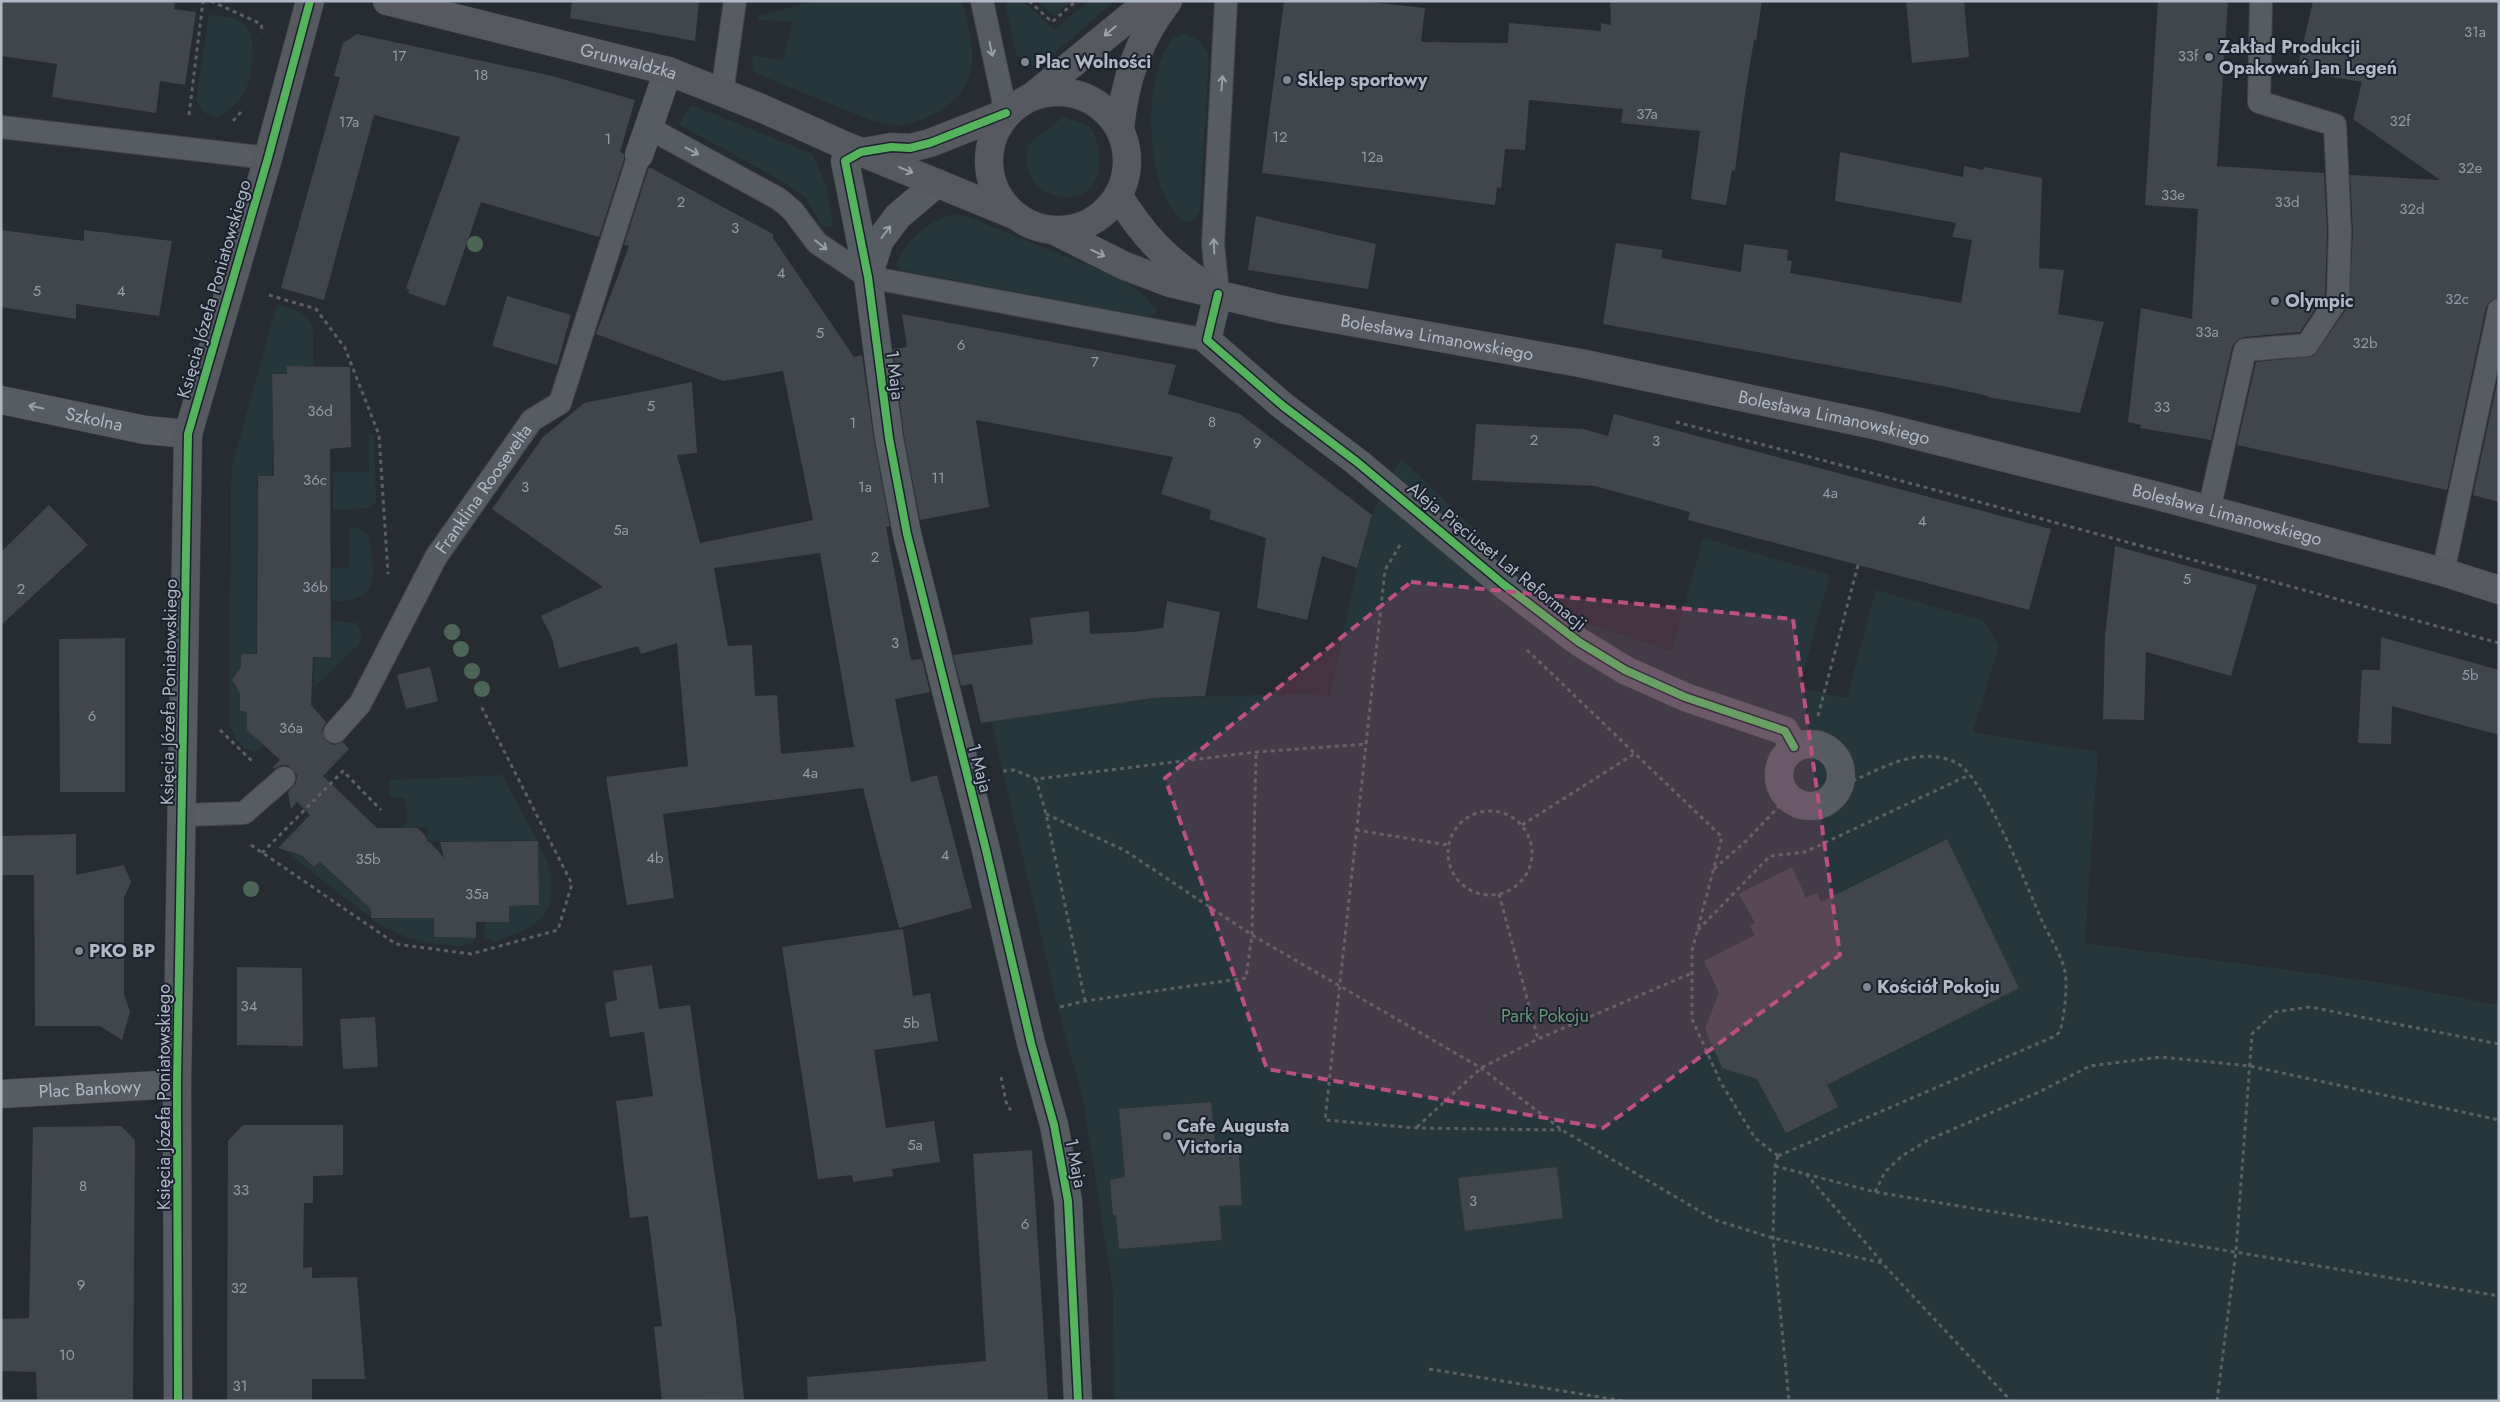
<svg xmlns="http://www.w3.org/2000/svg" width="2500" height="1402" font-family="Jost,sans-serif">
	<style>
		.green { fill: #25373a }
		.building { fill: #41454c; fill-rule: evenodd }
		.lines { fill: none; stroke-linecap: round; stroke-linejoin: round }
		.lane-casing { stroke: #43474d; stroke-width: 24 }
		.street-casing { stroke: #43474d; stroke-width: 29 }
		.secondary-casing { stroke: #43474d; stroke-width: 29 }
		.path { stroke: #5b5f66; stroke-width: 3; stroke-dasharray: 4 4; stroke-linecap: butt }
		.lane { stroke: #575b62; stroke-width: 22 }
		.street { stroke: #575b62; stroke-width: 28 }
		.secondary { stroke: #565960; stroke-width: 28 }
		.cycleway-casing { stroke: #1b222e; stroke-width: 11 }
		.cycleway { stroke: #56b35d; stroke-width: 8 }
		.tree { fill: #4b6657 }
		.oneway { stroke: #9aa0ac }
		.oneway2 { stroke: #9aa1ac }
		.marked { fill: #bc5080; fill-opacity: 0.2; stroke: #bc5080; stroke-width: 4; stroke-dasharray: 10 6; stroke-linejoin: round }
		.poi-dot { fill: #818792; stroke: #1b222e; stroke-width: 2 }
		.labels { text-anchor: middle; stroke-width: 4; stroke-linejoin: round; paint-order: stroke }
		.number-label { font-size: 15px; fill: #959ba7 }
		.poi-label { font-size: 18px; font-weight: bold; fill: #b1b8c5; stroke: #1b222e; text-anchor: start }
		.street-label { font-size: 18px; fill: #b1b8c5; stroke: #1b222e }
		.park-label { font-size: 18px; fill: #699574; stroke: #1b222e }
	</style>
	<rect width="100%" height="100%" fill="#272c33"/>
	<path class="green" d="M816,1H962C973,46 986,84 937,112C924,119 909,126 893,125C873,123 854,113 836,106C808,95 781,84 754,72L752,56L783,60L793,22L757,20L759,16Z
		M1005,1H1023L1055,30L1088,1H1114L1041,65C1032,67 1021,62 1016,54Z
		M1036,1H1071L1055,16Z
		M209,15C220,16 234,16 243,23C258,36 253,75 245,91C240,101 227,113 217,117L205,113L196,100Z
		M1182,34C1197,36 1204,44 1209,58L1200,209C1198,218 1187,228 1179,218C1147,184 1145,102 1161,60C1166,48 1169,39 1182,34Z
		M692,105L812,154L826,185L833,226H822L805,197L787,184L680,125L684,114Z
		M1063,117L1090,126C1097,140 1101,152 1099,167C1094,220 1010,197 1029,144Z
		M954,214L966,216L1121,279L1144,296L1158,312L1151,317L902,270L896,265C903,242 931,219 954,214Z
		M277,304C321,317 313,325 313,366H287V373L272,374V420H277V439H273L272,476H257L256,653L241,654V671L234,676V685L240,690V712H247V730L263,745L256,752C238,749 236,738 229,723L231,490L232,466Z
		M368,434L374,435L376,502L367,508L333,510V472H369Z
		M1401,458L1562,615L1672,651L1703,538L1830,575L1799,688L1847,698L1876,590L1984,621L1999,645L1973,732L2098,752L2085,943L2377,982L2499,1005V1401H1114L1113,1292L1084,1104L1058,1008L991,721L1154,698L1304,694L1330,696L1357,568L1372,515Z
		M350,528H359L369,536C374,573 382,603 332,601V568L350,567Z
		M332,621L357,623L362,632L359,644L313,688L314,659L331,658Z
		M502,775L537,840L483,841L482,844H464V841H428L427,827L400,828L408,821L405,798L390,797L389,780Z
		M538,842C550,865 561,897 540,919C530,930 509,936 495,942L484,937L485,922L509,921V906L539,905Z
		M280,847L285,848L291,853H298L314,868L320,862L353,894L370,893L371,918Z
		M433,900L434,937L475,938L471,944C438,950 399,937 371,919H396V906Z"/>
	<path class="building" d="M1,1H175L174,9L196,12L185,85L160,81L156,113L52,97L57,64L1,56Z
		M572,1H699L695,41L570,18Z
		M1284,1H1360L1425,8L1421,42L1508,43L1509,23L1601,31V23L1611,25L1610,1H1762L1756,41L1754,40L1744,101L1735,171L1732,170L1726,205L1691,199L1700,131L1621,123L1623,109L1529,100L1525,150L1505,149L1501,188L1497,187L1495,205L1262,173Z
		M1906,1H1964L1969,57L1912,63Z
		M2158,1H2228L2217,166L2324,173L2327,232L2325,294L2300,332L2244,337L2236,341L2232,347L2211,440L2140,428L2141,425L2128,422L2141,308L2192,319L2198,209L2145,205Z
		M2313,1H2499V297L2490,301L2486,307L2447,490L2237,445L2256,362L2314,356L2349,305L2353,232L2350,175L2440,180L2353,119L2362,82L2297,71Z
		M357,34L552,76L635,100L620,152L624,154V159L599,237L481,202L445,306L408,293L409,290L406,288L460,137L374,115L324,300L281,288L340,77L334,76L343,43Z
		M1840,152L1963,177L1964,166L1983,170L1984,167L2042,178L2039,268L2064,270L2058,314L2104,322L2080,413L1987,397L1988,396L1948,387L1603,324L1616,243L1663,250L1661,258L1741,272L1744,244L1788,250L1787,260L1792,261L1790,273L1961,303L1972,240L1952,237L1956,223L1835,201Z
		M649,167L773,234V238L854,357L862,355L874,440L890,526L886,527L911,660L922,659L930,692L895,699L911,782L937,775L972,908L899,928L863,788L663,814L674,898L627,905L606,777L688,766L677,643L641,654L638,646L559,668L552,638L541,616L603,587L492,509L543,437L584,403L692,382L697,453L677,455L700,543L813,520L783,371L723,381L596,334L629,246L624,245ZM820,553L854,747L781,754L777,695L755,696L752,645L728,646L714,568Z
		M1256,216L1376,244L1368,289L1248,270Z
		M1,230L84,241V230L172,241L159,316L76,304V319L1,307Z
		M507,296L571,315L557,365L492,346Z
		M902,314L1176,365L1168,394L1240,414L1372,515L1357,568L1322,556L1307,620L1257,608L1266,538L1209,519L1211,510L1161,494L1173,457L976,420L989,507L920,520L904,436L893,349L907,347Z
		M287,366L350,367L351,447L330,449L331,658L313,657L311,705L326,722L322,730L326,741L333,745L343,742L349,749L323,776L377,828H418L427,838V842H430L444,858L440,842L538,841L539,905L509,906V922H476V938L434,937V918H371V909L320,862L314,867L301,855L278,848L310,815L297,802L291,809L288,792L296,783L297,775L288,765H281L274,769L273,767L280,760L247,730V712L240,711V693L232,680L241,667V654H257L258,476H274L272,374H287Z
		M2499,374V502L2473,495Z
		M1614,414L2051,529L2029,610L1688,520L1690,512L1595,486L1472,480L1476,424L1583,429L1608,436Z
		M49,505L88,545L1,625V552Z
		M2115,546L2257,585L2231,676L2146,652L2144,720L2103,719L2105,636Z
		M1167,601L1220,612L1205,696L1153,698L981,723L972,684L961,686L953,655L1033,644L1030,618L1089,611L1090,634L1133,632L1163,628Z
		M2381,637L2499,670V735L2392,706L2391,744L2358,743L2362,670H2380Z
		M125,638V792H60L59,639Z
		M430,667L438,701L406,709L397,675Z
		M76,834V875L124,865L131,882L124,898V994L130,1012L122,1040L100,1026H35L34,875H1V836Z
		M1947,839L2019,988L1827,1085L1838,1107L1786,1133L1757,1079L1722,1068L1705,1029L1719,993L1704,961L1755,935L1750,926L1755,923L1739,894L1792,867L1806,898L1817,893L1821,902Z
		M903,929L913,996L930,993L938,1041L874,1050L886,1128L934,1121L940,1162L892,1169L893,1176L853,1182L852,1175L818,1179L782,947Z
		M652,965L659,1009L690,1005L736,1320L744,1399L662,1401L654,1327L662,1326L648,1216L630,1218L616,1101L653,1096L644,1032L610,1037L605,1003L617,1000L613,971Z
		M237,967L302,968L303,1046L237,1045Z
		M375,1017L378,1067L343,1069L340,1019Z
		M1211,1102L1215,1144L1238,1143L1242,1205L1219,1206L1222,1240L1119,1249L1116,1215H1113L1110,1180L1125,1177L1119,1109Z
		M243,1125H343V1175L313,1176V1203H304L303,1268L312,1267V1278L357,1277L365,1379H312V1401H227L228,1141Z
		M121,1126L135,1140L133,1401H37L36,1372L1,1371V1319L29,1318L33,1127Z
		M1032,1150L1048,1401H808L807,1377L986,1361L973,1154Z
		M1557,1167L1563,1218L1465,1231L1458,1178Z"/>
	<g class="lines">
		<g class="lane-casing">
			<g id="lane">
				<path d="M982,1L1006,113"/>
				<path d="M722,93L735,1"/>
				<path d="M1,127L268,158"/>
				<path d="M649,128L779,199L793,211L817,243L868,277L1207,340"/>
				<path d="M1218,294L1213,244L1226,1"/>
				<path d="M2209,510L2245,350L2307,345L2338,298L2340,232L2335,125L2259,102L2261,1"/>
				<path d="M2443,572L2499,310"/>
				<path id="s1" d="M335,732L360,704L436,557L532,420L560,403L639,155"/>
				<path d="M182,815L244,813L284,778"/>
			</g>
		</g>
		<g class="street-casing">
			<g id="street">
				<path d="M861,152L845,161L868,277L889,438L907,534L986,850L1031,1043L1054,1125L1068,1201L1078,1401"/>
				<path d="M639,155L668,71"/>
				<path d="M868,276L880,240L898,216L937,183"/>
				<path d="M1218,294L1207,340L1283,406L1357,462L1503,584L1579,642L1625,670L1685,697L1785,731L1794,747"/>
				<path id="s2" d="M1,400L145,430L188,434"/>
				<circle cx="1810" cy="775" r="31"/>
				<path id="s3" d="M1,1094L177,1084"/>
			</g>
		</g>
		<g class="secondary-casing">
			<g id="secondary">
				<path id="s4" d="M387,1L668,71L761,108L846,146L1012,214"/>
				<circle cx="1058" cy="161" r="69"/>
				<path d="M1033,96L1149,1"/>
				<path d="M1120,129C1124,82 1138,39 1168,1"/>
				<path d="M864,152L891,147L910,148L930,143L1006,113"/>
				<path d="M1118,195C1143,236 1165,258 1204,285"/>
				<path id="s5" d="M1055,231L1125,266L1170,283L1279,309L1580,363L1874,425L2158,496L2443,572L2499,590"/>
				<path d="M178,1401L177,1084L188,434L268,158L310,1"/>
			</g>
		</g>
		<path class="path" d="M211,1L261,24L263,33
			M1029,1L1052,22L1076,1
			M189,115L203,1
			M233,121L242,111
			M269,295L316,309L345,348L379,435L388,574
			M1676,422L1902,481L2499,643
			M1400,545L1385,570L1325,1120L1416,1128L1561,1130
			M1527,650L1722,837L1692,951V1019L1721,1083L1755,1138L1778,1156
			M1818,716L1858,565
			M220,730L253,762
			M1003,771L1014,770L1036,779
			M1448 853a42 42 0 1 1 84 0a42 42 0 1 1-84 0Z
			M1046,814L1124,850L1252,935L1481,1068L1562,1130L1715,1220L1773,1238L1882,1263L2011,1401
			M1522,825L1634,754
			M1356,830L1448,845
			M251,845L396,944L471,954L558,930L572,884L481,706
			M262,853L343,771L381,810
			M1714,869L1746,841L1789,796
			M1499,894L1538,1039
			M1698,930L1770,856L1805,852L1969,775
			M1085,1001L1046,814L1036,779L1256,752L1367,744
			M1060,1007L1085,1001L1246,978L1252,935L1256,753
			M1001,1077L1007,1106L1011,1110
			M1417,1127L1481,1068L1538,1039L1692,973
			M1778,1156L2053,1037L2060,1032C2064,1016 2068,988 2065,972C2062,956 2050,938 2043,923C2029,892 1984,774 1955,762C1913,744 1876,773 1838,787
			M1778,1156L1775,1166L1773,1238L1789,1401
			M1775,1166L1875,1192L2499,1296
			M1806,1174L1882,1262
			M1875,1192L1885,1172L1902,1156L1928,1140L2039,1092L2090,1066L2161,1057L2250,1066L2499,1120
			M1429,1369L1624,1401
			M2217,1401L2236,1251L2252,1034L2275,1012L2310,1007L2499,1044"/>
		<use href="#lane" class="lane"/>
		<use href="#street" class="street"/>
		<use href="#secondary" class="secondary"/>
		<g class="cycleway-casing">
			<path id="cycleway" d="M1006,113L930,143L910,148L891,147L861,152L845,161L868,277L889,438L907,534L986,850L1031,1043L1054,1125L1068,1201L1078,1401
				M1218,294L1207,340L1283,406L1357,462L1503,584L1579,642L1625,670L1685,697L1785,731L1794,747
				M178,1401L177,1084L188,434L268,158L310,1"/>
		</g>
		<use href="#cycleway" class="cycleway"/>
	</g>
	<g class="tree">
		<circle cx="475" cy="244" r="8"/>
		<circle cx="452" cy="632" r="8"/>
		<circle cx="461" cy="649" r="8"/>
		<circle cx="472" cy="671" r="8"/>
		<circle cx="482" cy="689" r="8"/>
		<circle cx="251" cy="889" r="8"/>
	</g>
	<defs><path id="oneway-shaft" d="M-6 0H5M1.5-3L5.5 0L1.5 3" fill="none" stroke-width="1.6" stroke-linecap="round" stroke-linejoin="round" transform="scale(1.25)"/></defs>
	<g class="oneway">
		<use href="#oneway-shaft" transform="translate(1110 31) rotate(140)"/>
		<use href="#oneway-shaft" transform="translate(906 170) rotate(22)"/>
		<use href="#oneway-shaft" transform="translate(1098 253) rotate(25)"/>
	</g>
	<g class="oneway2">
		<use href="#oneway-shaft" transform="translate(991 49) rotate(78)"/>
		<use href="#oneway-shaft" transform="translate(1222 83) rotate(-85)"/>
		<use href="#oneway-shaft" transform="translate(692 151) rotate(28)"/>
		<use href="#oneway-shaft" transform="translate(886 232) rotate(-53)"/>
		<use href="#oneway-shaft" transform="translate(821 245) rotate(39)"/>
		<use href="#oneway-shaft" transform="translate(1214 246) rotate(-92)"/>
		<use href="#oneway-shaft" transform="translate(36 407) rotate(-168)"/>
	</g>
	<path class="marked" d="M1411,582L1793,619L1840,955L1603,1128L1267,1069L1165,778Z"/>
	<g class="poi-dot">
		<circle cx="2209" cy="57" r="5"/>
		<circle cx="1025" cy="62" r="5"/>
		<circle cx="1287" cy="80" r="5"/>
		<circle cx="2275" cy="301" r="5"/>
		<circle cx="79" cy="951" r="5"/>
		<circle cx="1867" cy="987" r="5"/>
		<circle cx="1167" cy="1136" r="5"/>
	</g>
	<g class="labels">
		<g class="number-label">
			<text x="2475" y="37">31a</text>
			<text x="399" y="61">17</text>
			<text x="2188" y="61">33f</text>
			<text x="481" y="80">18</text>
			<text x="1647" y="119">37a</text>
			<text x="2400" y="126">32f</text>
			<text x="349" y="127">17a</text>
			<text x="1280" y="142">12</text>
			<text x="608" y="144">1</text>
			<text x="1372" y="162">12a</text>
			<text x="2470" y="173">32e</text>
			<text x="2173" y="200">33e</text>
			<text x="681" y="207">2</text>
			<text x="2287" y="207">33d</text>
			<text x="2412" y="214">32d</text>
			<text x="735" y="233">3</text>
			<text x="781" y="278">4</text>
			<text x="37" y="296">5</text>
			<text x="121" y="296">4</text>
			<text x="2457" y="304">32c</text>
			<text x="2207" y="337">33a</text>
			<text x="820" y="338">5</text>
			<text x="2365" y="348">32b</text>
			<text x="961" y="350">6</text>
			<text x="1095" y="367">7</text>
			<text x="651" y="411">5</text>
			<text x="2162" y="412">33</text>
			<text x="320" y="416">36d</text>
			<text x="1212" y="427">8</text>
			<text x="853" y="428">1</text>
			<text x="1534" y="445">2</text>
			<text x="1656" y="446">3</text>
			<text x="1257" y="448">9</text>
			<text x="938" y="483">11</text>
			<text x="315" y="485">36c</text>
			<text x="525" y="492">3</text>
			<text x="865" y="492">1a</text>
			<text x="1830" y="498">4a</text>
			<text x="1922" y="526">4</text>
			<text x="621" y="535">5a</text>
			<text x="875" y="562">2</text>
			<text x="2187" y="584">5</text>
			<text x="315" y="592">36b</text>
			<text x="21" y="594">2</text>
			<text x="895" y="648">3</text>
			<text x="2470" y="680">5b</text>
			<text x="92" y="721">6</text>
			<text x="291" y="733">36a</text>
			<text x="810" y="778">4a</text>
			<text x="945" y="860">4</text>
			<text x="655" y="863">4b</text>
			<text x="368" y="864">35b</text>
			<text x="477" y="899">35a</text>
			<text x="249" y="1011">34</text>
			<text x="911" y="1028">5b</text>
			<text x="915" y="1150">5a</text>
			<text x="83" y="1191">8</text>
			<text x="241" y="1195">33</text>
			<text x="1473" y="1206">3</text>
			<text x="1025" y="1229">6</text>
			<text x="81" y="1290">9</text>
			<text x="239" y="1293">32</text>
			<text x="67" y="1360">10</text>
			<text x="240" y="1391">31</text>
		</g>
		<g class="poi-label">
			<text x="2219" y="53">Zakład Produkcji<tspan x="2219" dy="21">Opakowań Jan Legeń</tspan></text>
			<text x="1035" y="68">Plac Wolności</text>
			<text x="1297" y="86">Sklep sportowy</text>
			<text x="2285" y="307">Olympic</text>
			<text x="89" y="957">PKO BP</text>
			<text x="1877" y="993">Kościół Pokoju</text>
			<text x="1177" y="1132">Cafe Augusta<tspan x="1177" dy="21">Victoria</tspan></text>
		</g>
		<g class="street-label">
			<text dy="6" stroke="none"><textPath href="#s4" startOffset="249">Grunwaldzka</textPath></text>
			<text transform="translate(214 289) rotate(-74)" y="6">Księcia Józefa Poniatowskiego</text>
			<text dy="6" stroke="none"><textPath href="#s5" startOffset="399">Bolesława Limanowskiego</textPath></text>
			<text transform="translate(895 375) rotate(83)" y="6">1 Maja</text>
			<text dy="6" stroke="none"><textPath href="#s5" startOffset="804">Bolesława Limanowskiego</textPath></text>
			<text dy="6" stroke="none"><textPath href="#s2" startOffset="95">Szkolna</textPath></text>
			<text dy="6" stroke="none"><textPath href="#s1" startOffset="286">Franklina Roosevelta</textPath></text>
			<text dy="6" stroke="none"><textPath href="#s5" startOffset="1209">Bolesława Limanowskiego</textPath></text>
			<text transform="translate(1497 556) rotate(39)" y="6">Aleja Pięciuset Lat Reformacji</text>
			<text transform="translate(169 692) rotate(-89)" y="6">Księcia Józefa Poniatowskiego</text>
			<text transform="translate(980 768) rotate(75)" y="6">1 Maja</text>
			<text dy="6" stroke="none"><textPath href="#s3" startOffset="89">Plac Bankowy</textPath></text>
			<text transform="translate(164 1097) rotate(-90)" y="6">Księcia Józefa Poniatowskiego</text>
			<text transform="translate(1076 1163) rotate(79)" y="6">1 Maja</text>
		</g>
		<g class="park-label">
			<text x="1545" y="1022">Park Pokoju</text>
		</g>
	</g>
	<rect width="2500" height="1402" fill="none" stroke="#b1b8c5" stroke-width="5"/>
</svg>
